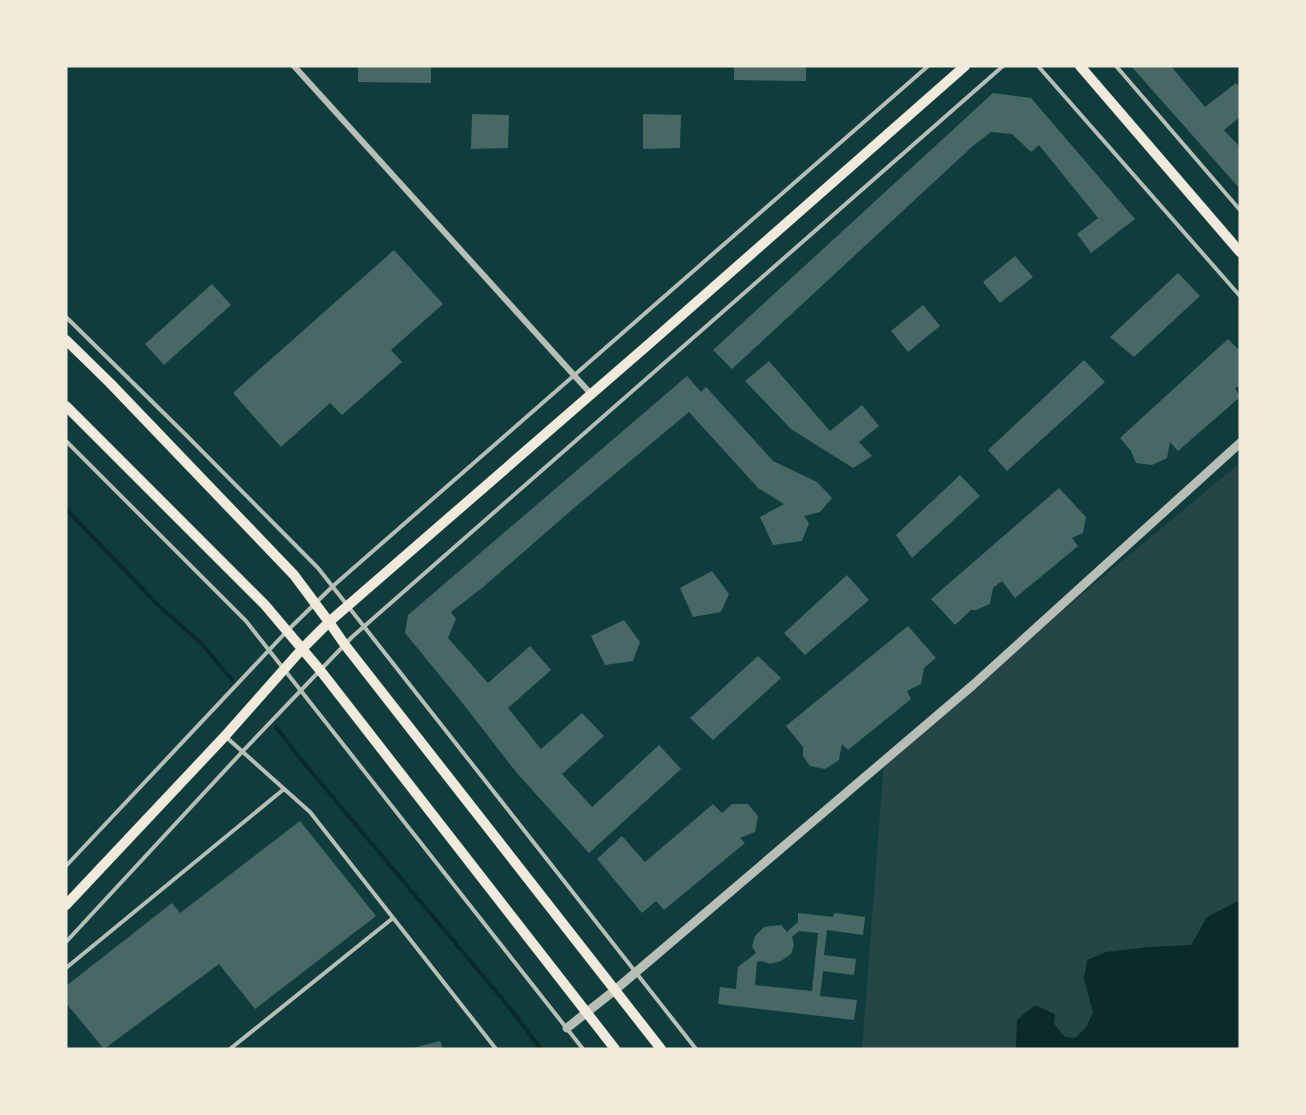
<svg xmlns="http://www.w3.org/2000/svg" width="1306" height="1115" font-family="'Exo 2',sans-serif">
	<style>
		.green { fill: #244646 }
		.water { fill: #0a2a2b }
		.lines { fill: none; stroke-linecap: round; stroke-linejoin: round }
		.stream { stroke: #0a2a2b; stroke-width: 4 }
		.building { fill: #486865; fill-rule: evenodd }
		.service { stroke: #b8beb3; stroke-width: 4 }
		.minor { stroke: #b8beb3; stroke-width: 6 }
		.tertiary { stroke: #b8beb3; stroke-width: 9 }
		.secondary { stroke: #f1e9da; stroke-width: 10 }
	</style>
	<rect width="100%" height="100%" fill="#0f3d3e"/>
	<path class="green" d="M1240,463V1049H862L884,762L973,685Z"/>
	<path class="water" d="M1240,900V1049H1020L1016,1047L1017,1020L1035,1005L1055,1014L1054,1024L1065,1037L1075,1038L1086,1027L1093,1013L1084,979L1087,960L1106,952L1149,947L1191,945L1207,917Z"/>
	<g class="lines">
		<path class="stream" d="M66,509L160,607L201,643L232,680
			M276,727L304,763L509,1007L541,1049"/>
	</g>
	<path class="building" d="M358,66H431V83L358,82Z
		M734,66H806V81L734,80Z
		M1131,66H1171L1205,107L1236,83L1240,87V117L1224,130L1240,147V189Z
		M993,93L1031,98L1135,219L1091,253L1077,234L1098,218L1039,145L1031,152L1012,134L991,132L974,145L732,369L713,350Z
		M472,114L509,115L508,148L471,149Z
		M643,114L681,115L680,148L643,149Z
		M394,250L443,304L391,350L402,362L342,415L330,403L281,447L233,393Z
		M1015,256L1033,277L1000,303L983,282Z
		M1178,273L1200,296L1134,357L1110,337Z
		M212,284L231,305L164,365L145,344Z
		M923,305L940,326L908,352L891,331Z
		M1228,339L1240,351V386L1235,388L1240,397L1178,451L1170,442L1167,458L1152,465L1136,463L1131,451L1120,438Z
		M1084,360L1105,382L1007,471L988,450Z
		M769,361L830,431L862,405L879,426L859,442L872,456L853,468L791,429L745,381Z
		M687,376L701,392L706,387L773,461L817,482L832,498L820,512L804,516L809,523L802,541L773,545L760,517L784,504L758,488L689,412L574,508L482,588L451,612L456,619L448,638L488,683L530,646L551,670L508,708L541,749L582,713L604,736L562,774L592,807L659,745L681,769L589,853L516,772L464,705L405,633L408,615Z
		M960,475L980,496L912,558L896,535Z
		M1059,488L1086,517L1083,533L1072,538L1078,546L1015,598L1002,581L993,588L990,604L976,610H971L955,625L931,599Z
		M712,571L729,594L721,612L693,617L680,588Z
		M847,575L869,600L805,655L784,633Z
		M624,620L640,642L633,661L605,665L591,636Z
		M908,626L936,658L924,668L921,684L907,691L911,699L848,750L842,744L839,760L825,769L810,766L803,756V747L786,726Z
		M758,656L781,678L713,740L690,718Z
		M713,804L722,813L732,804H748L758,816L755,832L740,838L745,843L664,910L656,901L642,913L597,859L622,836L645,862Z
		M300,821L376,916L255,1009L219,964L104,1049L66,1003V986L172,903L180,913Z
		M798,913L833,917L834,913L865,917L863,935L827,930L824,955L856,959L854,975L823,971L820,996L857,1000L854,1020L718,1004L720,987L736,989L738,967L756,953L752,946L755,936L764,927L781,925L787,932L798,922ZM799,931L818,933L812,991L755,985L757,962L762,961L770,964L781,961L791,954L794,945L792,937Z
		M440,1041L443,1049H413V1048Z"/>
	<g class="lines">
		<path class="service" d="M1038,66L1240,296
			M1116,66L1240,210
			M66,317L186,435L318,568L696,1049
			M66,441L246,621L583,1049
			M226,737L310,812L496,1049
			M66,866L287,631L333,586L928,66
			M66,942L242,752L352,637L1003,66
			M66,968L284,789
			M230,1049L393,918"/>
		<path class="minor" d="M294,66L591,394"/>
		<path class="tertiary" d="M567,1028L615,990L973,685L1240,443"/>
		<path class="secondary" d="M1080,66L1240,252
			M66,340L110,383L294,575L329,622L345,645L661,1049
			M66,406L265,605L320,670L615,1049
			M66,905L225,736L302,649L329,622L649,344L965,66"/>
	</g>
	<rect width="1306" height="1115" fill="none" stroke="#f1e9da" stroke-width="135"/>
</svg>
